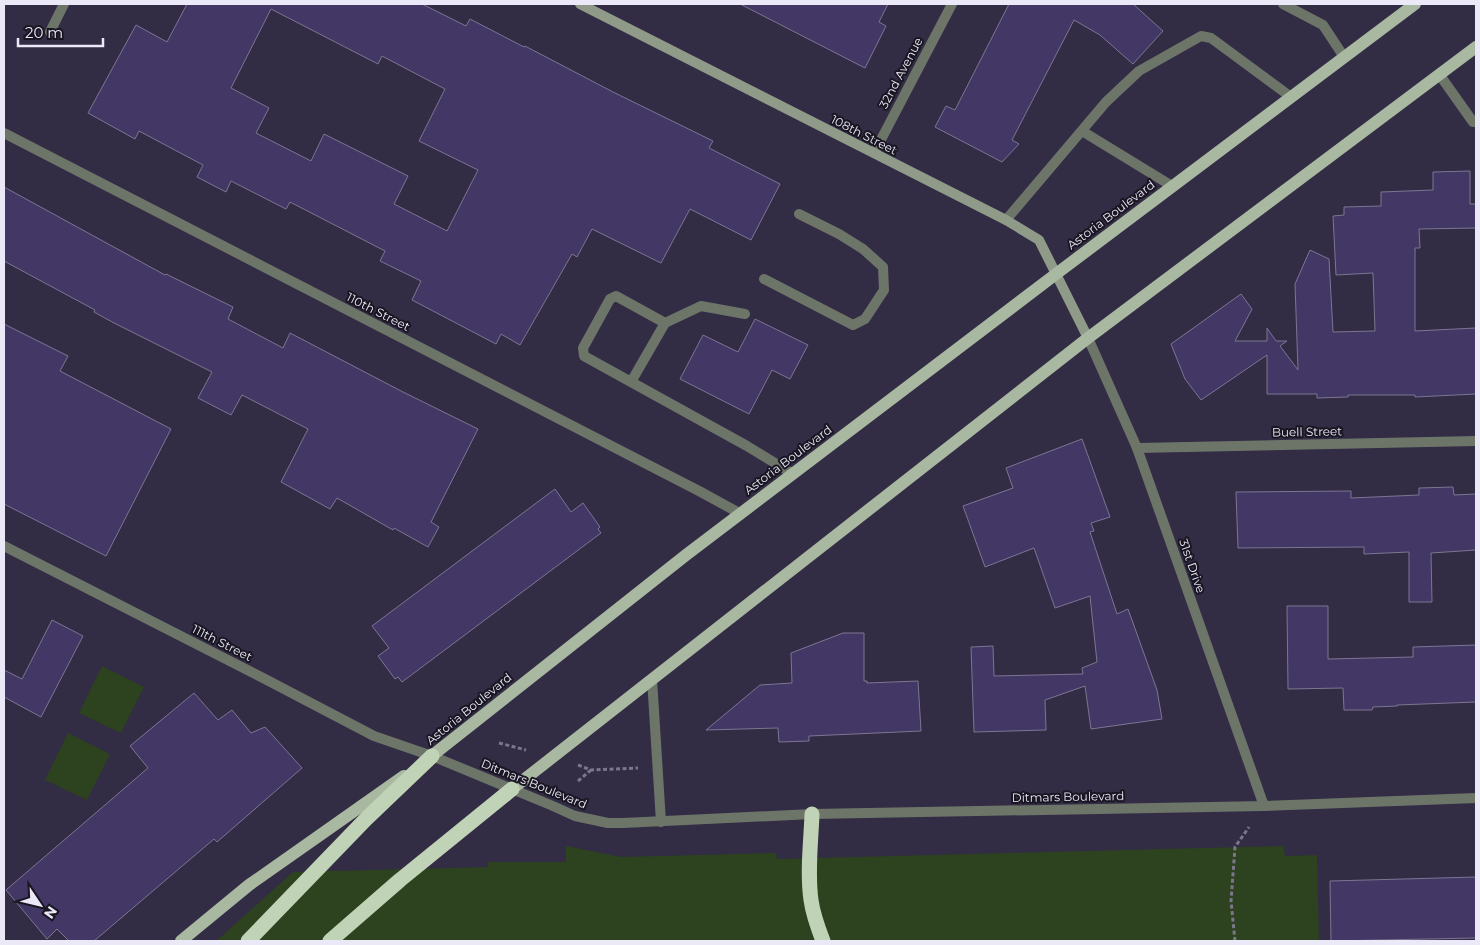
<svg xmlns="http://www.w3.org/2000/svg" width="1480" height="945" font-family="Montserrat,sans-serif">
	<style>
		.green { fill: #2d421e }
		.building { fill: #433865; stroke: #7c7693; fill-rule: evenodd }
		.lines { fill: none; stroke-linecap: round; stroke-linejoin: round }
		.path { stroke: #7a768b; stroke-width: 3; stroke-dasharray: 4 2.5; stroke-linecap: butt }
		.service { stroke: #6d7569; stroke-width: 10 }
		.minor { stroke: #6d7569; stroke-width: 10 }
		.tertiary { stroke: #6d7569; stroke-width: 10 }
		.secondary { stroke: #8f9b88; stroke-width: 10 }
		.primary { stroke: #a9b8a0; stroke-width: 12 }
		.motorway { stroke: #c1d3b6; stroke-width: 15 }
		.labels { text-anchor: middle; stroke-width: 4; stroke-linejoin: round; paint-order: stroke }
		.street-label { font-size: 12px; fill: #ebe8f8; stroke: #191622 }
	</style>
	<rect width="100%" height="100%" fill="#322c45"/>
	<path class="green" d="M102,666L144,687L121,733L79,713Z
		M68,733L110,754L87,800L45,780Z
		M566,846L621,857L776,853L777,859L1283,846L1285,856L1317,855L1319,941H216L293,872L488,867V862H566Z"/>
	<path class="building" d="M187,4H422L466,26L470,19L524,47L525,46L613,92L713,141L709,148L780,184L751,240L690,209L661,263L592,229L577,257L572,254L520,345L501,334L496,344L412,300L421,281L380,261L385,251L290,202L286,209L231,181L226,192L197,177L203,165L139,131L135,139L88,113L136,25L167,42ZM271,9L378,64L382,56L445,89L419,141L478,170L447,231L394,204L408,176L324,134L311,161L256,133L269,108L231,88Z
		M740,4H888L879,22L886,26L865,68Z
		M1009,4H1133L1163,31L1133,64L1100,35L1074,20L1012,140L1019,144L1002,162L935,127L946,106L955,110Z
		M1470,171V204H1476V228L1419,229L1420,248H1415V331L1476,328V394L1415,397V395H1348V397L1317,398V394H1267V355L1201,400L1185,379L1171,344L1241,294L1252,309L1235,341H1267V328L1276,341H1287L1280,346L1298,370L1295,284L1310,250L1329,259L1333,332L1375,331L1373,273L1336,275L1333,216L1344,215V207L1381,206V192L1433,190V172Z
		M4,187L165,275L166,274L233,307L228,319L283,348L290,333L403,392L478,429L431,522L439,527L428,547L394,528L393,530L337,498L330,509L281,482L308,429L242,395L231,415L198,398L212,372L114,323L94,312L95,310L4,261Z
		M755,319L808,345L790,379L772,370L749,414L680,379L703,335L738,352Z
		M4,324L68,356L60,371L171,429L106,556L4,504Z
		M1082,439L1110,517L1091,523L1094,531L1090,532L1117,614L1128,609L1157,690L1162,719L1091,729L1085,686L1045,700L1046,730L974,732L971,647L993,646L994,676L1083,674L1082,668L1097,662L1090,596L1055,608L1034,548L985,567L963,506L1013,488L1006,468Z
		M1453,487L1454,495L1476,494V550L1431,553L1432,602H1409V552L1364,554V547L1238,548L1236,492L1351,491V498L1419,495V488Z
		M555,489L571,512L583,503L600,527L598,529L601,533L402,682L398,677L395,679L378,656L389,648L372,626Z
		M1287,606H1328V659L1413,657V647L1476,645V702L1397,705V706L1373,707L1372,710H1344L1343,688L1288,689Z
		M52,620L83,636L41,717L4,697V670L22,679Z
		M843,633H864V681H867V683L918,681L921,731L809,736V741L779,742L778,728L706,730L760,685L792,683L791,653Z
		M194,693L218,720L232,710L251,733L265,727L302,768L217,842L214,839L94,941H69L57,929L47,939L6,890L148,768L130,746Z
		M1476,877V938L1331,941L1330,881Z"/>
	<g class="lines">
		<path class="path" d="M499,743L526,750
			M578,765L591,770L638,768
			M578,781L591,770
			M1235,941L1231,901L1235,847L1249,827"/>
		<path class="service" d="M50,32L64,4
			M1082,131L1172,186
			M1006,220L1106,102L1139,71L1201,36L1211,38L1291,97
			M764,279L853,325L865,319L884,290L883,267L863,249L839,234L799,214
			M745,314L701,306L665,323L616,296L610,299L583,348L584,356L747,446L793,474
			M631,382L665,323"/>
		<path class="minor" d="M1283,4L1323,25L1344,57
			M1439,74L1473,122H1476
			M4,133L699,491L741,514
			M874,153L952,4
			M1137,448L1476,441
			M4,546L265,679L374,736L432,756
			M652,679L661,822"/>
		<path class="tertiary" d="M1088,338L1137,448L1264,806
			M432,756L553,806L575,816L608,823H623L812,814L1264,806L1476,798"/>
		<path class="secondary" d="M580,4L1006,220L1039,240L1088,338"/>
		<path class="primary" d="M424,762L686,555L1056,274L1415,4
			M512,789L1088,338L1476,47
			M181,941L249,885L404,776"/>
		<path class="motorway" d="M812,814C811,842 807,872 811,900C813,915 818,928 823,941
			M248,941L366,819L432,756
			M330,941L400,880L512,789"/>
	</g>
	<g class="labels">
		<g class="street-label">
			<text transform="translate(901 73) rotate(-62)" y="4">32nd Avenue</text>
			<text transform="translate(864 135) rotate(27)" y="4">108th Street</text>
			<text transform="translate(1111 215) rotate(-37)" y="4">Astoria Boulevard</text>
			<text transform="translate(378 312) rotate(27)" y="4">110th Street</text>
			<text transform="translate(1307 432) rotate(-1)" y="4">Buell Street</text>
			<text transform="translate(788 460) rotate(-37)" y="4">Astoria Boulevard</text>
			<text transform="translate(1192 566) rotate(71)" y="4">31st Drive</text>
			<text transform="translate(222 643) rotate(27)" y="4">111th Street</text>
			<text transform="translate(469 709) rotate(-39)" y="4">Astoria Boulevard</text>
			<text transform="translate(534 784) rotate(22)" y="4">Ditmars Boulevard</text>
			<text transform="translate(1068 797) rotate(-1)" y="4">Ditmars Boulevard</text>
		</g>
	</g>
	<rect width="1480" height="945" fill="none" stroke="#ebe8f8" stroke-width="10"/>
	<g transform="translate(40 905) rotate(125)" stroke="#191622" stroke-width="4" paint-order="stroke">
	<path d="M0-4L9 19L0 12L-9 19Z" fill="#ebe8f8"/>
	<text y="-8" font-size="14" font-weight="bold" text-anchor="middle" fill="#ebe8f8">N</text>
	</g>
	<path d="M18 38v8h85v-8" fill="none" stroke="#ebe8f8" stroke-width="2.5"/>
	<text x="25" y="38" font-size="15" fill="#ebe8f8" stroke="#191622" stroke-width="4" paint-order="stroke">20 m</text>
</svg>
